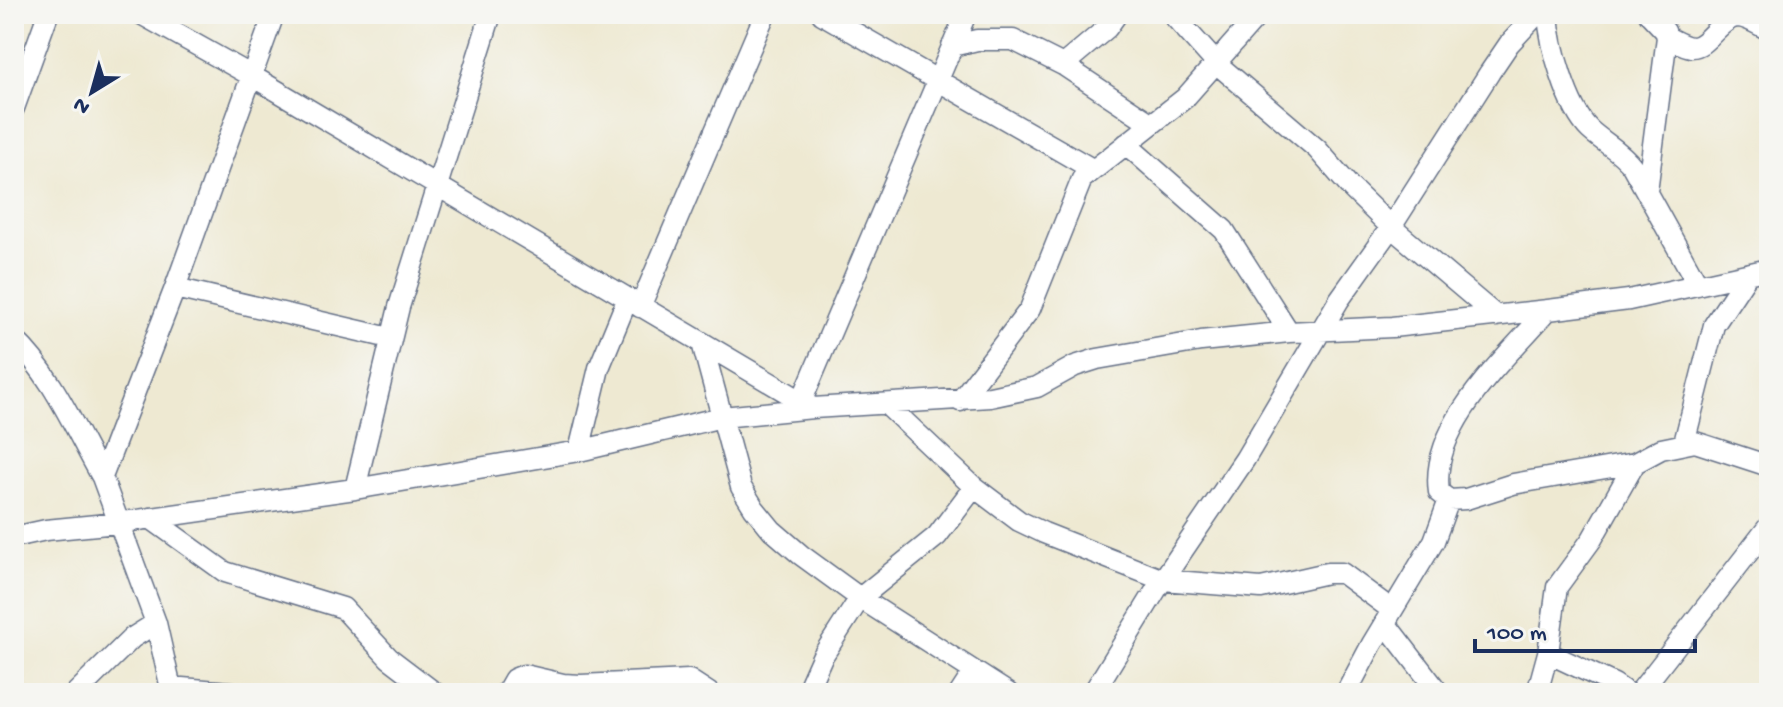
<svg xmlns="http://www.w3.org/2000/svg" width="1783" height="707" font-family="'Gochi Hand',sans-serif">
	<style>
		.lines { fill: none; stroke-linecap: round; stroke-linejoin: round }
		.minor-casing { stroke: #657087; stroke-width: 23 }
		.minor { stroke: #fff; stroke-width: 20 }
	</style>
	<rect width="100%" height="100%" fill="#f6f6f2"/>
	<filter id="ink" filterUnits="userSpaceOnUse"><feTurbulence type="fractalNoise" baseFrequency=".0125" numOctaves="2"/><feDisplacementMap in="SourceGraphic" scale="16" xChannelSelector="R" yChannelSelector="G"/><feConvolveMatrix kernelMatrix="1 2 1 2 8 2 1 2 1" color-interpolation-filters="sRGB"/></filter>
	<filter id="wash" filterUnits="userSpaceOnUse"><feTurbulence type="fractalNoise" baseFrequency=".006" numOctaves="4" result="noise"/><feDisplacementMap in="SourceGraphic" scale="32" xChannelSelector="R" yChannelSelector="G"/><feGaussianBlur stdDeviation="1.8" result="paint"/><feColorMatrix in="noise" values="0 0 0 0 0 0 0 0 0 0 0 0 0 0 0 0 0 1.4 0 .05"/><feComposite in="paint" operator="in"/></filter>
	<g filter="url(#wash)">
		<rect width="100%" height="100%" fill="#eee9d2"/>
	</g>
	<g filter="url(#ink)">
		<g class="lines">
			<g class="minor-casing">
				<path id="minor" d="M141,14L252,76L813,408
					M822,14L1092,169
					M1172,14L1217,64L1317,149L1351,188L1391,227L1496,316
					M1548,14C1550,45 1567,108 1590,130C1604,143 1621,151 1632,166L1698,285
					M1667,37C1674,40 1683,46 1691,47C1708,48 1720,16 1739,17C1749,18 1760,26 1769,30
					M952,46L977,40H1013L1063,65L1152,124
					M1063,65L1107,28L1117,14
					M14,108L48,14
					M1126,144L1224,230L1289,332
					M1647,191L1667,37L1665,31L1649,14
					M175,288L390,338
					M640,307L765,14
					M14,339C53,375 76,432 102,477
					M702,343L741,487L754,508L772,530L801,555L860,598L1008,693
					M802,400L966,14
					M960,401L1030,309L1082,179L1185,98L1259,14
					M886,404L974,487L1019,521L1044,533L1163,580L1261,588L1327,573H1342L1392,610
					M1684,443L1714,325L1748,274
					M579,451L599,368L627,300
					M355,489L399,307L491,14
					M1449,500L1466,499L1513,484L1635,463
					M150,518L225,572L343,608L389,658L435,693
					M14,537L46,530L117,523L355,489L579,451L722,417L813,408L990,397L1037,387L1075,366L1097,359L1201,341L1289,332L1392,327L1548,310L1629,300L1769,269
					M1385,623L1439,693
					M1548,653L1614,684L1627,693
					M170,687L241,693
					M76,693L132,638L156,623
					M172,693L156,623L102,477L175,288L274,14
					M506,693L514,679L524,675L563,684L581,685L689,680L709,693
					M806,693L822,657L860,598L937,536L974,487
					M960,693L973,673
					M1093,693L1156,590L1245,459L1339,300L1391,227L1490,72L1509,44L1537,14
					M1346,693L1372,644L1434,541L1449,500L1439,492C1429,425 1507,357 1548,310
					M1537,693L1548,653L1557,587L1592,539L1635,463L1661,449L1695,442L1769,466
					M1639,693L1769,526"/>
			</g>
			<use href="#minor" class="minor"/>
		</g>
	</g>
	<rect width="1783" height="707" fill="none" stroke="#f6f6f2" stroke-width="48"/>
	<g transform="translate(92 92) rotate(217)" stroke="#f6f6f2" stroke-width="6" paint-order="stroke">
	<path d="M0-6L14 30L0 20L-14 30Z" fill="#1b2f5e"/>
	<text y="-12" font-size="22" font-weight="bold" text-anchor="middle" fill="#1b2f5e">N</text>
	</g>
	<path d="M1475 639v12h220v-12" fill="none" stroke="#1b2f5e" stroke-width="4"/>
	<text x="1487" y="639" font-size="24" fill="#1b2f5e" stroke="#f6f6f2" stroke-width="6" paint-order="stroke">100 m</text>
</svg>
